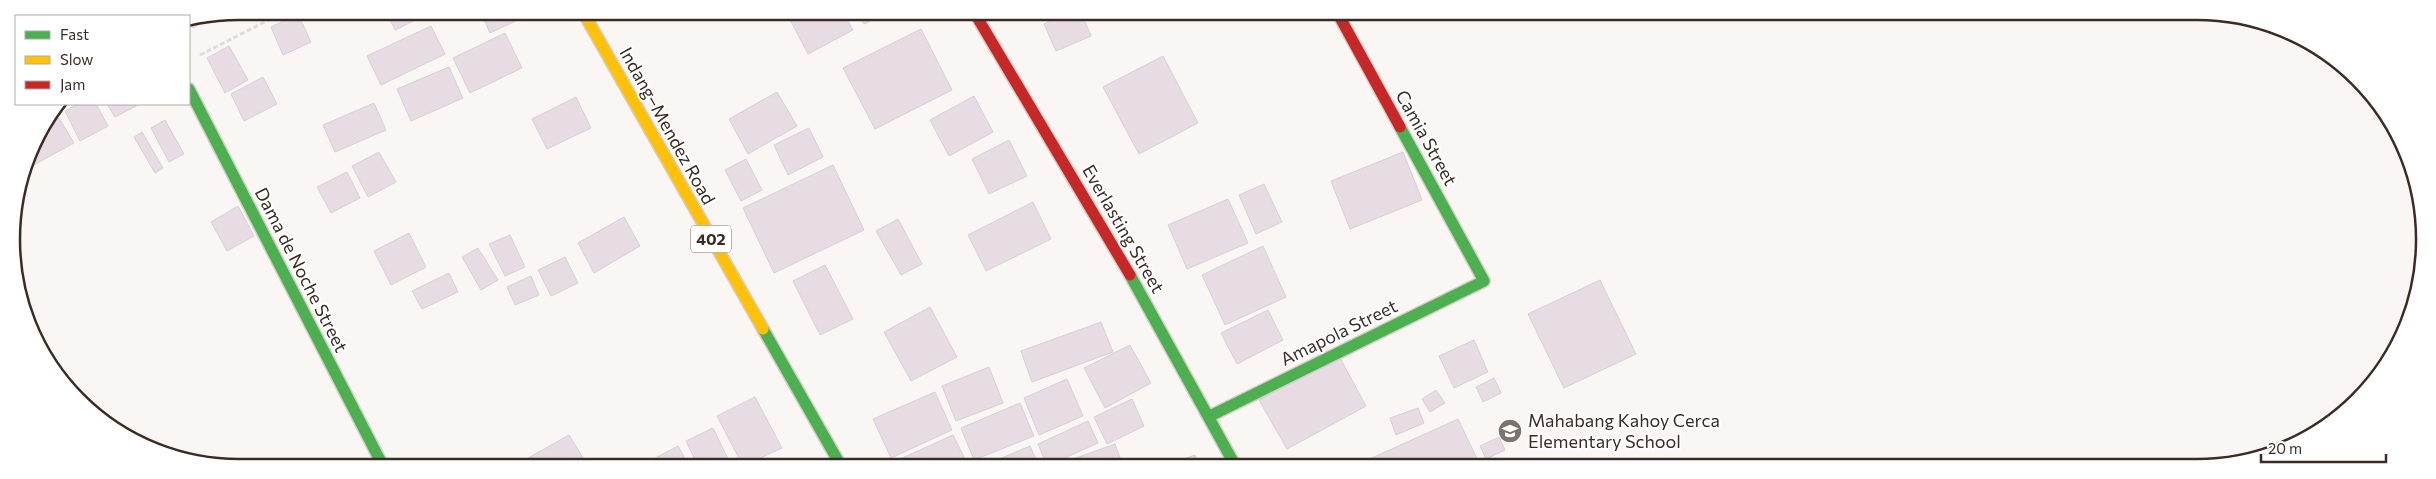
<svg xmlns="http://www.w3.org/2000/svg" width="2436" height="479" font-family="Commissioner,sans-serif">
	<style>
		.building { fill: #e7dbe4; stroke: #d6d0d4 }
		.lines { fill: none; stroke-linecap: round; stroke-linejoin: round }
		.fast-casing { stroke: #d5cdc8; stroke-width: 14 }
		.slow-casing { stroke: #d5cdc8; stroke-width: 14 }
		.jam-casing { stroke: #d5cdc8; stroke-width: 14 }
		.path { stroke: #dfdcdb; stroke-width: 3; stroke-dasharray: 5 2.5; stroke-linecap: butt }
		.fast { stroke: #4caf50; stroke-width: 11 }
		.slow { stroke: #ffc107; stroke-width: 11 }
		.jam { stroke: #c62828; stroke-width: 11 }
		.labels { text-anchor: middle; stroke-width: 4; stroke-linejoin: round; paint-order: stroke }
		.shield { fill: #fff; stroke: #756b66; stroke-width: 1 }
		.shield-label { font-size: 16px; font-weight: bold; fill: #3a2c24 }
		.street-label { font-size: 18px; fill: #3a2c24; stroke: #fff }
		.poi-label { font-size: 18px; fill: #3a2c24; stroke: #fff; text-anchor: start }
		.rim { fill: none; stroke: #3a2c24; stroke-width: 2.5 }
	</style>
	<rect width="100%" height="100%" fill="#f9f6f3"/>
	<path class="building" d="M386,11H426L428,14L395,30Z
		M480,11L535,12L490,33Z
		M667,12H687L671,20Z
		M786,12H843L853,30L808,54Z
		M858,12H889L864,24Z
		M1073,12H1081L1091,36L1056,51L1044,24Z
		M298,14L311,42L283,55L271,27Z
		M212,17L193,28L189,21Z
		M431,26L445,54L381,85L367,56Z
		M921,29L952,90L875,129L843,68Z
		M505,33L522,68L470,93L453,58Z
		M229,46L248,80L225,93L207,58Z
		M1163,56L1198,123L1139,154L1103,87Z
		M449,67L463,98L411,121L397,89Z
		M263,77L277,104L244,121L231,94Z
		M777,92L797,126L748,154L729,119Z
		M974,96L993,132L949,156L930,120Z
		M576,97L591,128L547,149L532,119Z
		M374,103L386,130L335,152L323,125Z
		M78,104H96L108,126L80,141L65,111Z
		M107,104H140L115,117Z
		M59,118L74,143L30,167L27,161L29,152L47,125Z
		M165,120L184,154L169,162L151,128Z
		M809,128L823,157L788,175L774,145Z
		M142,132L163,168L155,173L134,137Z
		M1009,140L1027,176L989,194L972,159Z
		M379,152L396,182L368,197L352,166Z
		M1403,152L1422,200L1350,229L1331,181Z
		M746,159L762,190L741,201L725,170Z
		M833,165L864,230L774,273L743,208Z
		M347,172L360,198L331,213L317,187Z
		M1264,184L1282,222L1256,234L1239,195Z
		M1228,199L1248,243L1187,269L1168,225Z
		M1033,202L1051,239L986,271L968,235Z
		M238,206L254,236L227,251L211,222Z
		M624,217L640,246L594,273L578,243Z
		M898,219L922,264L901,275L876,231Z
		M409,233L426,267L391,285L374,251Z
		M510,235L525,267L505,276L489,244Z
		M1263,246L1286,297L1225,325L1202,275Z
		M478,248L498,280L481,290L462,257Z
		M565,257L578,283L551,296L538,270Z
		M825,265L853,319L820,335L793,281Z
		M449,273L458,292L422,309L412,291Z
		M531,276L539,295L515,305L507,287Z
		M1600,280L1636,354L1564,388L1528,314Z
		M930,307L957,357L911,381L884,332Z
		M1268,310L1283,340L1237,364L1221,333Z
		M1101,322L1113,352L1032,382L1021,351Z
		M1474,340L1488,372L1454,388L1439,356Z
		M1130,345L1151,383L1105,408L1084,368Z
		M1339,356L1366,406L1287,449L1259,400Z
		M989,367L1003,403L956,421L942,386Z
		M1494,378L1501,393L1483,402L1476,387Z
		M1067,379L1083,416L1039,435L1024,398Z
		M1436,390L1445,403L1430,412L1422,399Z
		M935,392L952,430L891,458L873,419Z
		M755,397L782,448L743,466L717,416Z
		M1132,399L1144,426L1107,444L1094,417Z
		M1020,403L1034,436L974,460L961,428Z
		M1418,408L1424,423L1396,435L1390,418Z
		M1458,419L1481,467H1365L1363,462Z
		M1088,421L1098,443L1047,466L1038,444Z
		M713,428L729,461L719,466H698L686,441Z
		M569,435L588,466H514Z
		M953,435L968,465L901,466L898,460Z
		M1499,437L1505,450L1486,459L1480,446Z
		M1115,444L1123,466H1063L1062,463Z
		M678,446L689,466H640Z
		M1030,446L1039,466H983Z
		M1195,455L1199,467L1162,466Z
		M786,458L791,466H772Z"/>
	<g class="lines">
		<g class="fast-casing">
			<path id="fast" d="M189,89L383,466
				M1130,275L1236,467
				M763,329L841,466
				M1210,416L1484,281L1400,127"/>
		</g>
		<g class="slow-casing">
			<path id="slow" d="M583,12L763,329"/>
		</g>
		<g class="jam-casing">
			<path id="jam" d="M974,12L1130,275
				M1337,12L1400,127"/>
		</g>
		<path class="path" d="M200,55L286,11"/>
		<use href="#fast" class="fast"/>
		<use href="#slow" class="slow"/>
		<use href="#jam" class="jam"/>
	</g>
	<defs>
		<g id="school-disc" transform="scale(1.25)"><circle r="9.5" fill="#7d736c" stroke="#fff"/><path d="M0-5L7-2L0 1L-7-2ZM-4 1L0 2.5L4 1V4Q0 6-4 4Z" fill="#fff"/></g>
	</defs>
	<g fill-rule="evenodd">
		<use href="#school-disc" x="1510" y="431"/>
	</g>
	<g class="labels">
		<rect class="shield" x="691" y="225.5" width="40" height="27" rx="4"/>
		<g class="shield-label">
			<text x="711" y="245">402</text>
		</g>
		<g class="street-label">
			<text transform="translate(667 126) rotate(61)" y="6">Indang–Mendez Road</text>
			<text transform="translate(1426 138) rotate(61)" y="6">Camia Street</text>
			<text transform="translate(1123 229) rotate(60)" y="6">Everlasting Street</text>
			<text transform="translate(301 270) rotate(63)" y="6">Dama de Noche Street</text>
			<text transform="translate(1339 333) rotate(-26)" y="6">Amapola Street</text>
		</g>
		<g class="poi-label">
			<text x="1528" y="427">Mahabang Kahoy Cerca<tspan x="1528" dy="21">Elementary School</tspan></text>
		</g>
	</g>
	<path d="M0 0H2436V479H0ZM239 20H2197A219 219 0 0 1 2416 239V240A219 219 0 0 1 2197 459H239A219 219 0 0 1 20 240V239A219 219 0 0 1 239 20Z" fill="#fff" fill-rule="evenodd"/>
	<path class="rim" d="M239 20H2197A219 219 0 0 1 2416 239V240A219 219 0 0 1 2197 459H239A219 219 0 0 1 20 240V239A219 219 0 0 1 239 20Z"/>
	<rect x="15" y="15" width="175" height="90" fill="#ffffff" stroke="#b0aba7"/>
	<rect x="25" y="31" width="25" height="8" fill="#4caf50" stroke="#b0aba7"/>
	<text x="60" y="40" font-size="15" fill="#3a2c24">Fast</text>
	<rect x="25" y="56" width="25" height="8" fill="#ffc107" stroke="#b0aba7"/>
	<text x="60" y="65" font-size="15" fill="#3a2c24">Slow</text>
	<rect x="25" y="81" width="25" height="8" fill="#c62828" stroke="#b0aba7"/>
	<text x="60" y="90" font-size="15" fill="#3a2c24">Jam</text>
	<path d="M2261 454v8h125v-8" fill="none" stroke="#3a2c24" stroke-width="2.5"/>
	<text x="2268" y="454" font-size="15" fill="#3a2c24" stroke="#ffffff" stroke-width="4" paint-order="stroke">20 m</text>
</svg>
